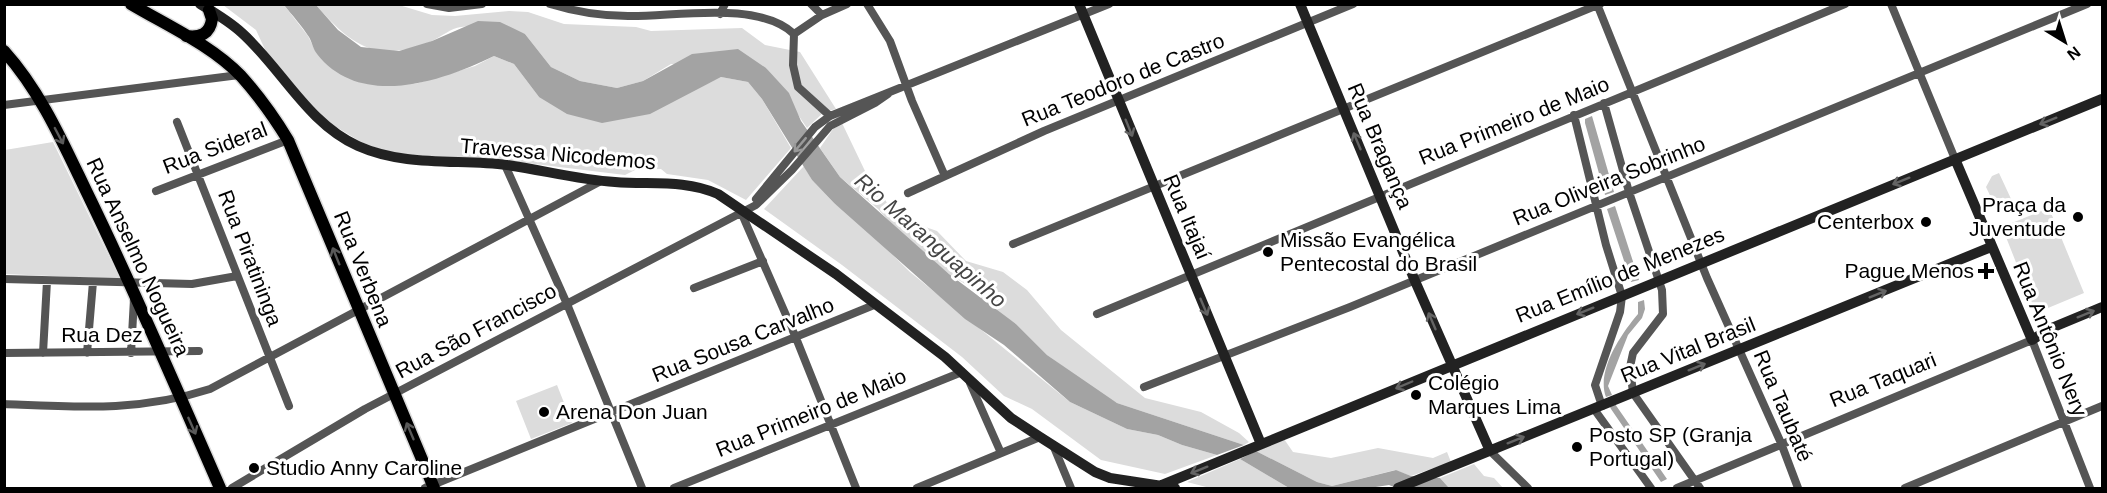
<svg xmlns="http://www.w3.org/2000/svg" width="2107" height="493" font-family="Helvetica,sans-serif">
	<style>
		.green { fill: #dcdcdc }
		.water { fill: #a3a3a3 }
		.lines { fill: none; stroke-linecap: round; stroke-linejoin: round }
		.primary-casing { stroke: #dbdbdb; stroke-width: 15 }
		.street { stroke: #555; stroke-width: 8 }
		.secondary { stroke: #222; stroke-width: 10 }
		.primary { stroke: #000; stroke-width: 12 }
		.oneway { stroke: #646464 }
		.oneway2 { stroke: #595959 }
		.oneway3 { stroke: #999 }
		.poi-dot { fill: #000; stroke: #fff; stroke-width: 2 }
		.labels { text-anchor: middle; stroke-width: 6; stroke-linejoin: round; paint-order: stroke }
		.street-label { font-size: 21px; fill: #000; stroke: #fff }
		.poi-label { font-size: 21px; fill: #000; stroke: #fff; text-anchor: start }
		.water-label { font-size: 22px; font-style: italic; fill: #444; stroke: #fff }
	</style>
	<rect width="100%" height="100%" fill="#fff"/>
	<path class="green" d="M223,5H284L308,36L317,54L415,84L475,66L494,56L514,64L539,97L686,94L721,77L748,82L762,99L791,148L746,200L708,180L667,174L661,169L635,170L625,175L502,160H450L385,151L361,142L323,119L268,56L256,30Z
		M316,5H399L432,15L455,16L509,11L528,12L564,24L636,27L651,31L742,28L765,45L800,52L836,109L824,112L807,128L766,68L671,64L643,81L617,88L580,81L551,67L525,34C507,32 478,24 461,27C451,28 441,37 432,41C376,64 352,46 316,5Z
		M842,123L865,171L890,207L914,223L937,231L966,261L1003,272L1027,290L1061,330L1145,398L1201,412L1239,433L1249,442L1244,445L1117,403L1103,395L1047,355L1016,324L991,308L970,287L949,274L896,229L878,209L840,177L820,148L833,129Z
		M53,142L120,279L5,274V150Z
		M804,166L812,180L834,203L860,223L910,272L1070,402L1127,429L1158,435L1182,445L1217,455L1165,474L1101,460L1032,409L1004,396L962,357L842,265L764,209Z
		M1999,173L2012,201L1996,208L1986,187L1992,176Z
		M2049,208L2084,293L2036,313L2002,227Z
		M557,385L572,423L531,439L516,401Z
		M1284,439L1293,452L1331,458L1378,448L1433,458L1447,452L1451,462L1411,476L1395,470L1332,486L1317,482L1256,451Z
		M1240,459L1289,488H1210L1187,482Z
		M1474,464L1484,476L1494,478L1503,488H1449L1440,478Z"/>
	<path class="water" d="M284,5H316L338,30L361,47L399,51L432,41L478,21L500,22L525,34L551,67L580,81L617,88L643,81L692,54L738,49L766,68L789,93L801,121L840,177L949,274L1016,324L1047,355L1117,403L1244,445L1217,455L1182,445L1158,435L1127,429L1070,402L1004,345L965,319L834,203L812,180L762,99L748,82L721,77L650,114L602,123L567,114L539,97L514,64L494,56C441,82 360,109 317,54C313,49 312,42 309,37C302,26 292,15 284,5Z
		M1592,116L1614,192L1605,195L1585,123V119Z
		M1615,206L1639,280L1631,282L1607,209Z
		M1644,300L1645,309L1642,318L1628,335L1608,386L1612,395L1606,397C1596,371 1621,334 1638,314V302Z
		M1615,404L1667,479L1661,482L1611,409L1610,407Z
		M1256,451L1317,482L1332,486L1396,470L1411,476L1440,478L1449,488H1396L1389,485L1369,488H1289L1240,459Z"/>
	<g class="lines">
		<g class="primary-casing">
			<path id="primary" d="M131,4C168,26 211,45 241,76C259,96 274,117 288,140L434,488
				M186,36C200,38 210,34 212,19L209,10
				M4,51C43,94 66,150 91,201C137,296 178,392 220,488"/>
		</g>
		<path class="street" d="M427,4L449,8L482,4
			M550,4C576,12 600,16 628,16C674,17 758,0 794,34L793,65L798,87L830,116
			M811,4L822,15
			M867,4L890,41L912,101L944,174
			M1597,4L1707,278L1781,443L1798,488
			M1891,4L1955,159
			M720,14L725,4
			M794,34L822,15L847,4
			M1604,103L1629,192L1662,290L1663,314L1633,353L1630,367L1633,393L1700,488
			M4,105L239,75
			M1574,115L1606,245L1622,296L1620,312L1595,385L1602,406
			M177,122L289,406
			M505,165L567,304L642,488
			M156,191L288,140
			M908,193L1044,131L1353,4
			M756,199L815,127L830,116L1109,4
			M741,212L796,338L856,488
			M1013,244L1600,4
			M4,279L192,284L237,276
			M694,288L763,261
			M1097,314L1845,4
			M4,353L199,351
			M43,353L47,281
			M87,353L93,282
			M131,353L134,299
			M970,383L1001,453
			M1144,387L1350,307L2087,4
			M4,404C77,407 139,412 210,389L601,181
			M1594,409L1651,488
			M1053,445L1071,488
			M1490,451L1528,488
			M232,488L365,409L756,205L792,170L830,126L875,103L888,94
			M425,488L874,305
			M674,488L962,372
			M917,488L1040,437
			M1677,488L2032,340L2090,488
			M1905,488L2102,406"/>
		<path class="secondary" d="M200,4C215,13 229,21 242,33C282,69 307,123 358,146C405,167 458,159 507,165C543,170 578,180 615,182C650,185 684,179 718,194L836,274L945,357L1011,418L1040,437L1095,472L1110,478L1175,488
			M1079,4L1261,444
			M1300,4L1415,281L1490,451
			M1955,159L2032,340L2049,329L2102,307
			M1162,485L2102,99
			M1398,488L1991,247"/>
		<use href="#primary" class="primary"/>
	</g>
	<defs><path id="oneway-shaft" d="M-6 0H5M1.5-3L5.5 0L1.5 3" fill="none" stroke-width="1.6" stroke-linecap="round" stroke-linejoin="round" transform="scale(1.5)"/></defs>
	<g class="oneway">
		<use href="#oneway-shaft" transform="translate(2048 121) rotate(158)"/>
		<use href="#oneway-shaft" transform="translate(1129 128) rotate(68)"/>
		<use href="#oneway-shaft" transform="translate(1357 141) rotate(-113)"/>
		<use href="#oneway-shaft" transform="translate(1901 181) rotate(158)"/>
		<use href="#oneway-shaft" transform="translate(1878 294) rotate(-22)"/>
		<use href="#oneway-shaft" transform="translate(1204 307) rotate(67)"/>
		<use href="#oneway-shaft" transform="translate(1585 311) rotate(158)"/>
		<use href="#oneway-shaft" transform="translate(2086 314) rotate(-22)"/>
		<use href="#oneway-shaft" transform="translate(1432 321) rotate(-113)"/>
		<use href="#oneway-shaft" transform="translate(1697 367) rotate(-22)"/>
		<use href="#oneway-shaft" transform="translate(1404 385) rotate(157)"/>
		<use href="#oneway-shaft" transform="translate(1516 440) rotate(-22)"/>
		<use href="#oneway-shaft" transform="translate(1199 470) rotate(158)"/>
	</g>
	<g class="oneway2">
		<use href="#oneway-shaft" transform="translate(59 136) rotate(62)"/>
		<use href="#oneway-shaft" transform="translate(336 256) rotate(-112)"/>
		<use href="#oneway-shaft" transform="translate(192 426) rotate(66)"/>
		<use href="#oneway-shaft" transform="translate(410 431) rotate(-113)"/>
	</g>
	<use class="oneway3" href="#oneway-shaft" transform="translate(800 145) rotate(130)"/>
	<g class="poi-dot">
		<circle cx="2078" cy="217" r="6"/>
		<circle cx="1926" cy="222" r="6"/>
		<circle cx="1268" cy="252" r="6"/>
		<path d="M1983 262h6v6h6v6h-6v6h-6v-6h-6v-6h6z"/>
		<circle cx="1416" cy="395" r="6"/>
		<circle cx="544" cy="412" r="6"/>
		<circle cx="1577" cy="447" r="6"/>
		<circle cx="254" cy="468" r="6"/>
	</g>
	<g class="labels">
		<g class="street-label">
			<text transform="translate(1123 80) rotate(-22)" y="7">Rua Teodoro de Castro</text>
			<text transform="translate(1514 121) rotate(-22)" y="7">Rua Primeiro de Maio</text>
			<text transform="translate(1380 146) rotate(67)" y="7">Rua Bragança</text>
			<text transform="translate(215 148) rotate(-21)" y="7">Rua Sideral</text>
			<text transform="translate(558 154) rotate(5)" y="7">Travessa Nicodemos</text>
			<text transform="translate(1609 181) rotate(-22)" y="7">Rua Oliveira Sobrinho</text>
			<text transform="translate(1187 217) rotate(67)" y="7">Rua Itajaí</text>
			<text transform="translate(138 257) rotate(65)" y="7">Rua Anselmo Nogueira</text>
			<text transform="translate(250 258) rotate(69)" y="7">Rua Piratininga</text>
			<text transform="translate(363 269) rotate(68)" y="7">Rua Verbena</text>
			<text transform="translate(1620 275) rotate(-22)" y="7">Rua Emílio de Menezes</text>
			<text transform="translate(476 331) rotate(-28)" y="7">Rua São Francisco</text>
			<text x="102" y="342">Rua Dez</text>
			<text transform="translate(2050 339) rotate(68)" y="7">Rua Antônio Nery</text>
			<text transform="translate(743 340) rotate(-22)" y="7">Rua Sousa Carvalho</text>
			<text transform="translate(1688 350) rotate(-22)" y="7">Rua Vital Brasil</text>
			<text transform="translate(1883 380) rotate(-22)" y="7">Rua Taquari</text>
			<text transform="translate(1783 406) rotate(67)" y="7">Rua Taubaté</text>
			<text transform="translate(811 413) rotate(-22)" y="7">Rua Primeiro de Maio</text>
		</g>
		<g class="poi-label">
			<text x="2066" y="212" text-anchor="end">Praça da<tspan x="2066" dy="24">Juventude</tspan></text>
			<text x="1914" y="229" text-anchor="end">Centerbox</text>
			<text x="1280" y="247">Missão Evangélica<tspan x="1280" dy="24">Pentecostal do Brasil</tspan></text>
			<text x="1974" y="278" text-anchor="end">Pague Menos</text>
			<text x="1428" y="390">Colégio<tspan x="1428" dy="24">Marques Lima</tspan></text>
			<text x="556" y="419">Arena Don Juan</text>
			<text x="1589" y="442">Posto SP (Granja<tspan x="1589" dy="24">Portugal)</tspan></text>
			<text x="266" y="475">Studio Anny Caroline</text>
		</g>
		<g class="water-label">
			<text transform="translate(931 240) rotate(41)" y="8">Rio Maranguapinho</text>
		</g>
	</g>
	<rect width="2107" height="493" fill="none" stroke="#000000" stroke-width="12"/>
	<g transform="translate(2065 42) rotate(142)" stroke="#ffffff" stroke-width="4.5" paint-order="stroke">
	<path d="M0-4.5L10 22L0 15L-10 22Z" fill="#000000"/>
	<text y="-9" font-size="16" font-weight="bold" text-anchor="middle" fill="#000000">N</text>
	</g>
</svg>
